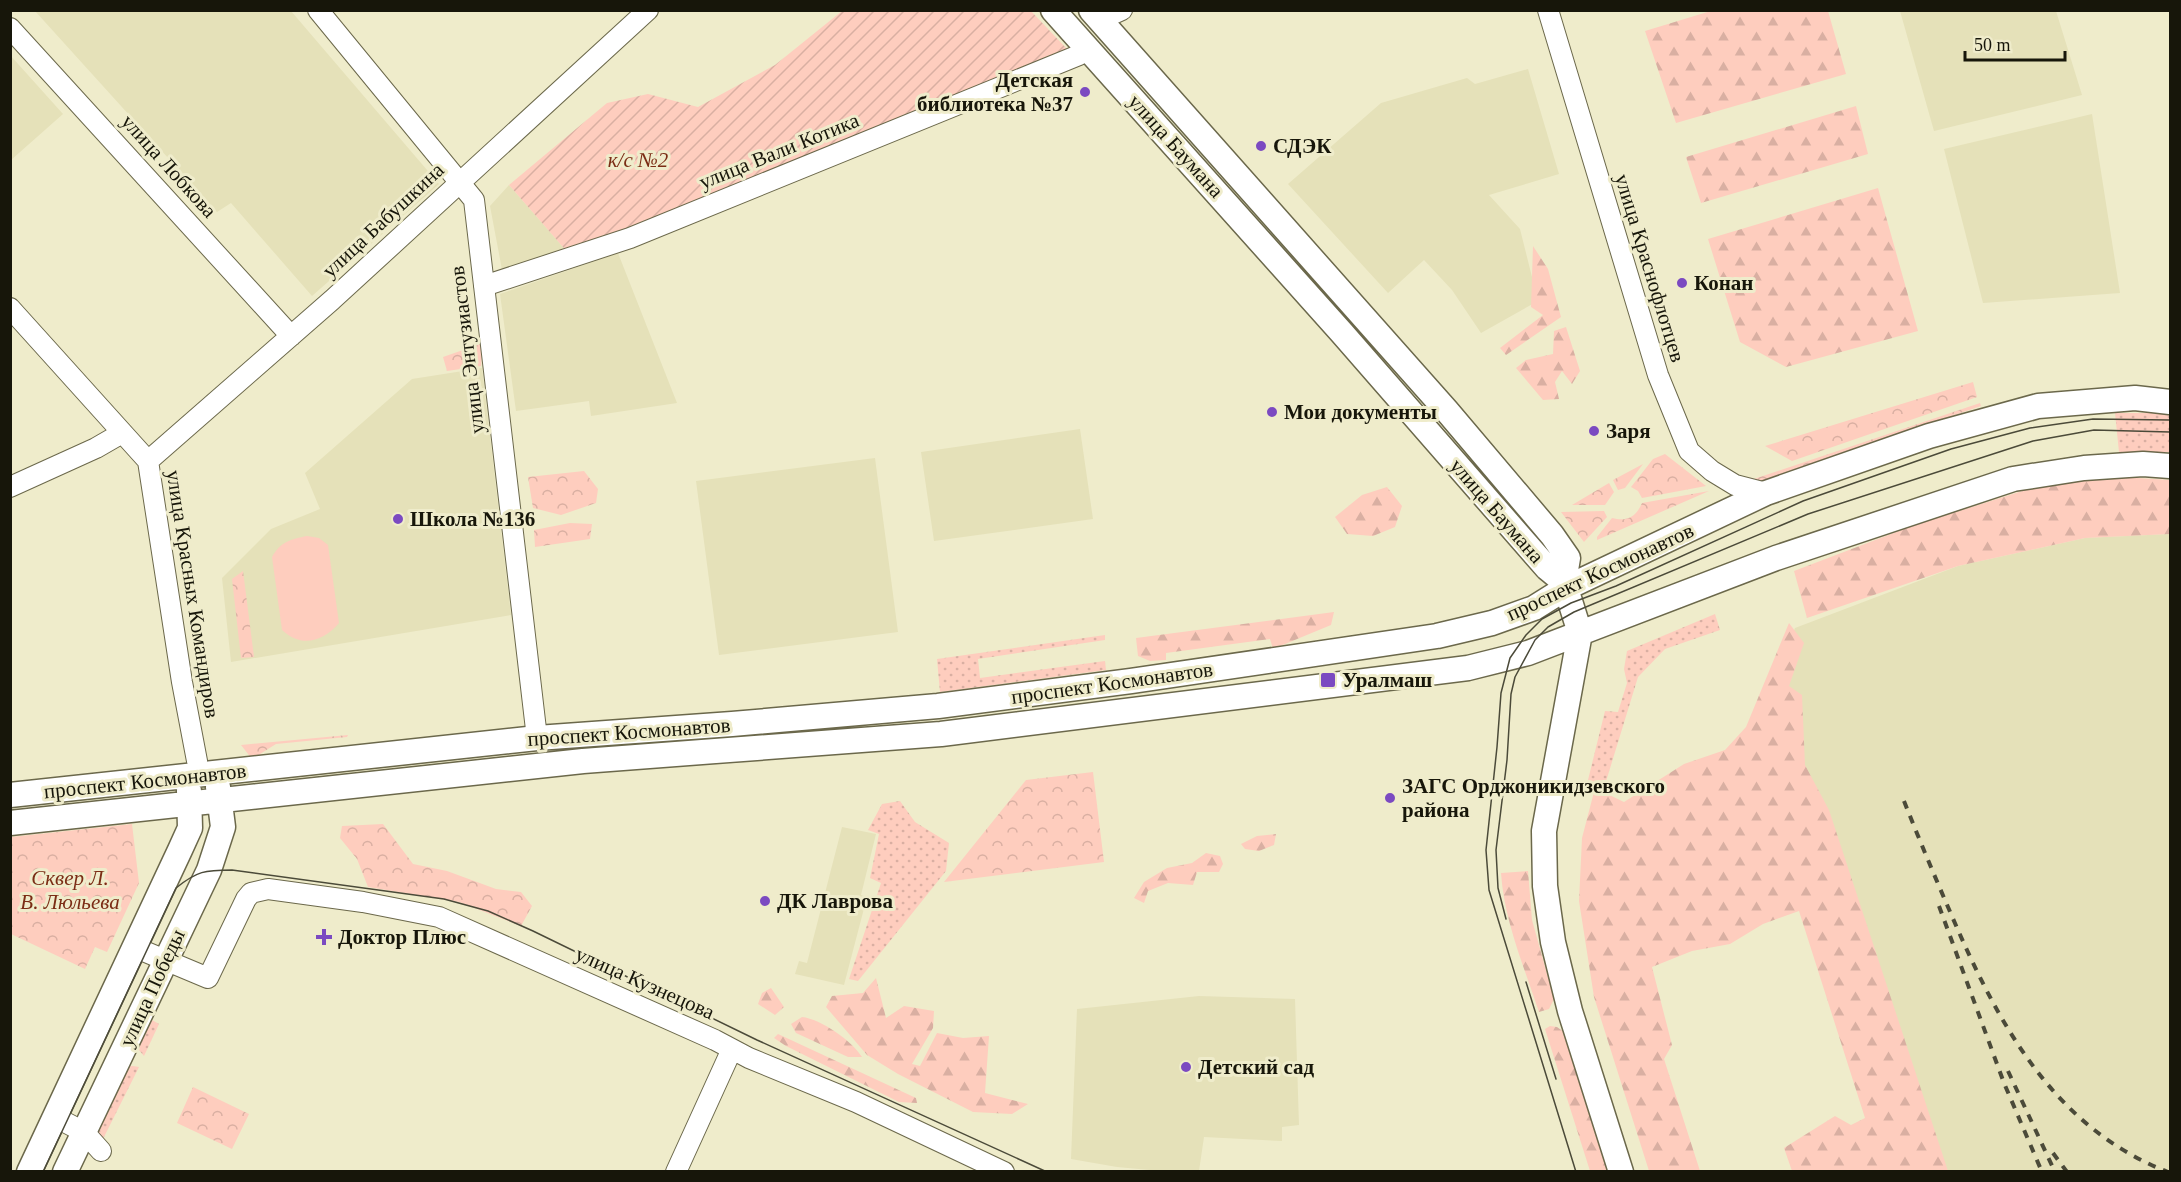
<svg xmlns="http://www.w3.org/2000/svg" width="2181" height="1182" font-family="'Times New Roman',serif">
	<style>
		.built { fill: #e5e1b9 }
		.grass { fill: url(#grass-dots) }
		.forest { fill: url(#forest-firs) }
		.park { fill: url(#park-crowns) }
		.garden { fill: url(#garden-furrows) }
		.pitch { fill: #fecdbe }
		.lines { fill: none; stroke-linecap: round; stroke-linejoin: round }
		.minor-casing { stroke: #6b684b; stroke-width: 22 }
		.major-casing { stroke: #6b684b; stroke-width: 27 }
		.minor { stroke: #fff; stroke-width: 20 }
		.major { stroke: #fff; stroke-width: 24 }
		.tram { stroke: #4b4a39; stroke-width: 1.5 }
		.rail { stroke: #4b4a39; stroke-width: 4; stroke-dasharray: 8 8; stroke-linecap: butt }
		.poi-dot { fill: #7b4ac1; stroke: #efeccb; stroke-width: 2 }
		.labels { text-anchor: middle; stroke-width: 6; stroke-linejoin: round; paint-order: stroke }
		.poi-label { font-size: 21px; font-weight: bold; fill: #17160a; stroke: #efeccb; text-anchor: start }
		.street-label { font-size: 21px; fill: #17160a; stroke: #efeccb }
		.park-label { font-size: 21px; font-style: italic; fill: #7b2d15; stroke: #efeccb }
	</style>
	<defs>
		<pattern id="grass-dots" width="8" height="8" patternUnits="userSpaceOnUse" patternTransform="scale(1.5)"><rect width="8" height="8" fill="#fecdbe"/><path d="M2 2h.1M6 6h.1" fill="none" stroke="#d9afa2" stroke-width="1.8" stroke-linecap="round"/></pattern>
		<pattern id="forest-firs" width="22" height="20" patternUnits="userSpaceOnUse" patternTransform="scale(1.5)"><rect width="22" height="20" fill="#fecdbe"/><path d="M5 1l3.5 6h-7zM16 11l3.5 6h-7z" fill="#d9afa2"/></pattern>
		<pattern id="park-crowns" width="20" height="18" patternUnits="userSpaceOnUse" patternTransform="scale(1.5)"><rect width="20" height="18" fill="#fecdbe"/><path d="M2 6a3 3 0 1 1 6 0M12 15a3 3 0 1 1 6 0" fill="none" stroke="#d9afa2"/></pattern>
		<pattern id="garden-furrows" width="10" height="10" patternUnits="userSpaceOnUse" patternTransform="scale(1.5)"><rect width="10" height="10" fill="#fecdbe"/><path d="M-1 1l2-2M0 10L10 0M9 11l2-2" fill="none" stroke="#d9afa2"/></pattern>
	</defs>
	<rect width="100%" height="100%" fill="#efeccb"/>
	<path class="built" d="M35,11H291L439,184L312,296L231,203L217,212Z
		M1900,11H2056L2082,95L1934,131Z
		M10,55L63,114L11,160H10Z
		M1528,69L1559,174L1489,195L1520,229L1538,301L1481,333L1452,290L1424,260L1388,293L1288,184L1381,103L1467,78L1475,84Z
		M2092,114L2120,293L1983,303L1944,149Z
		M509,185L569,254L503,275L490,206Z
		M618,253L677,403L591,416L589,401L516,411L500,294Z
		M482,368L511,615L231,662L222,578L271,529L320,509L305,473L412,379Z
		M1080,429L1093,519L934,541L921,452Z
		M875,458L898,632L719,655L696,481Z
		M2170,534V1171H1890L1751,728L1795,628L1958,566L2085,538Z
		M842,827L876,834L861,895L867,897L844,985L795,974L799,961L807,963Z
		M1199,996L1295,999L1299,1125L1282,1127V1141L1204,1137L1199,1171H1160L1117,1167L1071,1159L1077,1009Z"/>
	<path class="grass" d="M2115,413H2170V452H2119Z
		M1715,614L1720,630L1665,649L1638,677L1604,788L1587,784L1605,711L1618,712L1627,683L1624,669L1627,651Z
		M1105,635V640L978,659L980,678L1105,661L1106,670L940,692L937,659Z
		M900,801L915,822L949,843L946,871L858,981L849,979L881,883L870,878L879,834L868,830L882,804Z
		M145,1016L159,1024L144,1056L133,1043Z
		M133,1066L139,1067L100,1145L90,1134L122,1067Z"/>
	<path class="forest" d="M1714,10L1828,11L1846,74L1676,123L1645,31Z
		M1856,106L1868,154L1701,203L1686,157Z
		M1878,188L1918,331L1786,367L1740,342L1708,239Z
		M1533,246L1548,269L1561,317L1506,355L1500,348L1543,315L1531,307Z
		M1566,327L1580,371L1572,384L1562,371L1555,382L1559,399L1543,400L1516,368L1526,360L1553,354L1554,331Z
		M2121,477L2170,480V534L2085,538L1958,566L1807,618L1794,571L1912,526L2041,485Z
		M1387,487L1402,506L1395,527L1373,536L1347,534L1335,517L1362,495Z
		M1334,612L1331,625L1273,649L1270,639L1166,653V660L1150,661L1138,656L1136,638Z
		M1789,623L1804,643L1789,686L1802,695L1805,765L1829,810L1948,1171H1792L1784,1148L1835,1116L1851,1125L1865,1118L1799,911L1763,924L1730,944L1692,951L1652,967L1672,1045L1664,1059L1700,1171H1649L1594,997L1579,901L1582,838L1595,788L1624,802L1684,764L1725,750L1746,727Z
		M1276,834L1274,845L1259,851L1245,849L1241,844L1257,836Z
		M1206,853L1220,856L1223,864L1219,872H1197L1193,885L1168,883L1148,891L1144,903L1134,898L1144,882L1167,868L1192,863Z
		M1528,871L1532,920L1554,999L1549,1009L1539,1012C1524,967 1504,920 1501,873Z
		M876,978L886,1018L904,1006L934,1011L933,1028L912,1064L920,1066L937,1033L963,1038L989,1036L985,1093L1028,1104L1012,1114L973,1112L898,1074L867,1055L826,1007L832,996L863,993Z
		M771,988L784,1007L775,1015L758,1004L762,993Z
		M802,1017C821,1019 852,1041 862,1057H848L796,1033L791,1024Z
		M1550,1026L1557,1027L1564,1032L1610,1171H1590L1545,1029Z
		M778,1034L916,1098L917,1103L899,1102L786,1046L774,1038Z"/>
	<path class="park" d="M483,343L481,366L447,371L443,357Z
		M1973,382L1977,397L1792,461L1765,446Z
		M1980,403L1981,406L1755,483L1748,481Z
		M1665,454L1706,486L1642,498L1638,491L1631,487L1653,459Z
		M1643,464L1625,488L1618,490L1613,480Z
		M584,471L598,489L596,503L561,515L533,508L528,477Z
		M1609,483L1614,492L1605,505H1572Z
		M1709,491L1597,540V537L1612,518C1627,522 1636,517 1642,503Z
		M1604,511L1607,517L1584,542L1561,512Z
		M570,523L592,524L590,539L535,547L534,530Z
		M243,571L254,657L241,658L232,579Z
		M348,735L347,737L276,744L252,759L241,745Z
		M1093,772L1104,862L944,882L1026,780Z
		M132,824L139,883L107,952L95,947L85,969L11,934V837Z
		M383,824L413,864L447,871L496,889L521,892L532,906L521,926L459,902L368,887L357,859L340,838L342,826Z
		M193,1087L249,1114L232,1149L177,1123Z"/>
	<path class="garden" d="M842,11H1031L1067,49L569,254L509,185L607,103L648,94L698,107L775,65Z"/>
	<path class="pitch" d="M307,536L319,538L328,545L339,623C323,642 301,648 282,630L272,557C280,542 291,539 307,536Z"/>
	<g class="lines">
		<g class="minor-casing">
			<path id="minor" d="M318,10L474,200L537,738
				M1548,10L1658,375L1689,451L1712,471L1735,485L1766,493
				M1100,20L1122,10
				M10,28L291,336
				M484,286L630,238L1079,55L1088,49
				M10,308L148,461L182,682L197,761
				M148,461L332,300L648,10
				M10,487L96,448L122,433
				M134,947L208,978L246,899L251,893L268,889L363,902L439,917L715,1040L749,1058L856,1102L1004,1172
				M55,1117L84,1132L101,1151
				M676,1172L732,1049"/>
		</g>
		<g class="major-casing">
			<path id="major" d="M1053,10L1342,333L1547,568L1564,582
				M1091,10L1447,411L1552,535L1568,558L1564,582L1580,633L1544,831L1545,886L1553,942L1570,1011L1621,1172
				M10,795L537,738L732,724L938,706L1131,681L1437,636L1492,623L1534,608L1566,588L1766,493L1929,436L2038,406L2135,398L2170,402
				M10,823L583,761L941,734L1468,668L1528,653L1776,558L2013,479L2084,468L2143,464L2170,466
				M29,1172L180,850L190,828L189,791
				M65,1172L209,870L223,827L218,787"/>
		</g>
		<use href="#minor" class="minor"/>
		<use href="#major" class="major"/>
		<path class="tram" d="M1506,919L1498,888L1496,850L1507,760L1511,694L1515,677L1535,640L1548,627L1574,612L1808,514L2033,441L2094,430L2170,432
			M1526,982L1556,1079
			M43,1172L176,888C197,871 205,870 232,870L444,899L488,911L533,931L757,1040L1047,1172
			M1576,1172L1489,890L1486,850L1497,747L1501,693L1510,658L1526,635L1542,619L1571,603L1616,586L1803,501L1951,449L2030,428L2093,419L2170,420"/>
		<path class="rail" d="M1904,801C1919,839 1935,877 1951,914C1997,1021 2052,1127 2168,1172
			M1939,906L2004,1083L2042,1172
			M2008,1071L2055,1172
			M2053,1153L2067,1172"/>
	</g>
	<g class="poi-dot">
		<circle cx="1085" cy="92" r="6"/>
		<circle cx="1261" cy="146" r="6"/>
		<circle cx="1682" cy="283" r="6"/>
		<circle cx="1272" cy="412" r="6"/>
		<circle cx="1594" cy="431" r="6"/>
		<circle cx="398" cy="519" r="6"/>
		<rect x="1320" y="672" width="16" height="16" rx="3"/>
		<circle cx="1390" cy="798" r="6"/>
		<circle cx="765" cy="901" r="6"/>
		<path d="M321 928h6v6h6v6h-6v6h-6v-6h-6v-6h6z"/>
		<circle cx="1186" cy="1067" r="6"/>
	</g>
	<g class="labels">
		<g class="poi-label">
			<text x="1073" y="87" text-anchor="end">Детская<tspan x="1073" dy="24">библиотека №37</tspan></text>
			<text x="1273" y="153">СДЭК</text>
			<text x="1694" y="290">Конан</text>
			<text x="1284" y="419">Мои документы</text>
			<text x="1606" y="438">Заря</text>
			<text x="410" y="526">Школа №136</text>
			<text x="1342" y="687">Уралмаш</text>
			<text x="1402" y="793">ЗАГС Орджоникидзевского<tspan x="1402" dy="24">района</tspan></text>
			<text x="777" y="908">ДК Лаврова</text>
			<text x="338" y="944">Доктор Плюс</text>
			<text x="1198" y="1074">Детский сад</text>
		</g>
		<g class="street-label">
			<text transform="translate(1176 146) rotate(48)" y="7">улица Баумана</text>
			<text transform="translate(779 151) rotate(-22)" y="7">улица Вали Котика</text>
			<text transform="translate(169 166) rotate(48)" y="7">улица Лобкова</text>
			<text transform="translate(383 220) rotate(-43)" y="7">улица Бабушкина</text>
			<text transform="translate(1650 268) rotate(73)" y="7">улица Краснофлотцев</text>
			<text transform="translate(467 350) rotate(-97)" y="7">улица Энтузиастов</text>
			<text transform="translate(1497 511) rotate(49)" y="7">улица Баумана</text>
			<text transform="translate(1600 572) rotate(-25)" y="7">проспект Космонавтов</text>
			<text transform="translate(193 594) rotate(81)" y="7">улица Красных Командиров</text>
			<text transform="translate(1112 683) rotate(-8)" y="7">проспект Космонавтов</text>
			<text transform="translate(629 732) rotate(-4)" y="7">проспект Космонавтов</text>
			<text transform="translate(145 781) rotate(-6)" y="7">проспект Космонавтов</text>
			<text transform="translate(645 983) rotate(24)" y="7">улица Кузнецова</text>
			<text transform="translate(152 988) rotate(-65)" y="7">улица Победы</text>
		</g>
		<g class="park-label">
			<text x="638" y="167">к/с №2</text>
			<text x="70" y="885">Сквер Л.<tspan x="70" dy="24">В. Люльева</tspan></text>
		</g>
	</g>
	<rect width="2181" height="1182" fill="none" stroke="#17160a" stroke-width="24"/>
	<path d="M1965 51v9h100v-9" fill="none" stroke="#17160a" stroke-width="3"/>
	<text x="1974" y="51" font-size="18" fill="#17160a" stroke="#efeccb" stroke-width="4.5" paint-order="stroke">50 m</text>
</svg>
